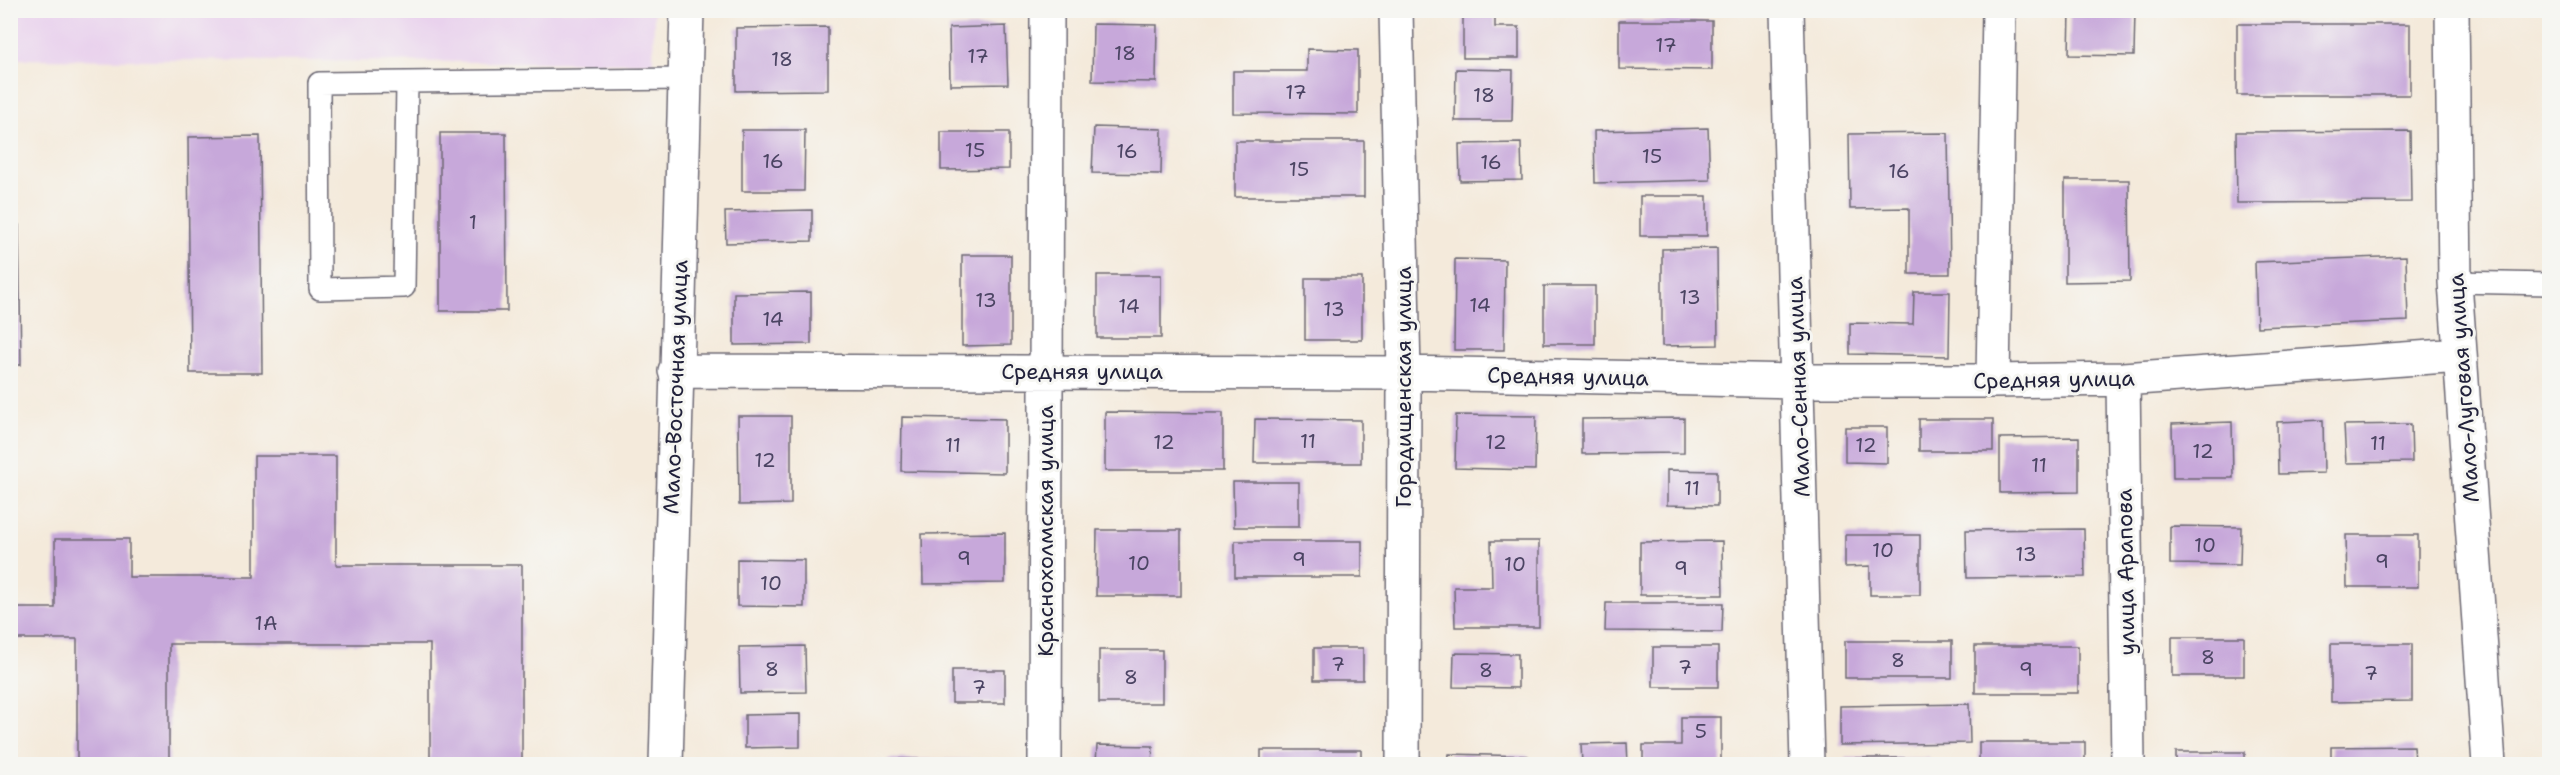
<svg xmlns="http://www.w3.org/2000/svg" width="2560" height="775" font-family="'Shantell Sans',sans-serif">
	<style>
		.built { fill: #e9d2ed }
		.building { fill: #c7a8da }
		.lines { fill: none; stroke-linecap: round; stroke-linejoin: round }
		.lane-casing { stroke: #6c6873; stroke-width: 24 }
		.street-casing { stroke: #6c6873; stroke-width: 36 }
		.lane { stroke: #fff; stroke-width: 21 }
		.street { stroke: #fff; stroke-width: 33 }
		.labels { text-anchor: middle; stroke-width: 6; stroke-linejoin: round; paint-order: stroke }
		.number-label { font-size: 20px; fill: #4b4463 }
		.street-label { font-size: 22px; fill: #22223b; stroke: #f6f6f2 }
	</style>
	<rect width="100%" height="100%" fill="#f6f6f2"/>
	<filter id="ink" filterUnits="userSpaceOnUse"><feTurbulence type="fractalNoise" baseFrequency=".0167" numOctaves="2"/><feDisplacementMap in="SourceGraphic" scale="12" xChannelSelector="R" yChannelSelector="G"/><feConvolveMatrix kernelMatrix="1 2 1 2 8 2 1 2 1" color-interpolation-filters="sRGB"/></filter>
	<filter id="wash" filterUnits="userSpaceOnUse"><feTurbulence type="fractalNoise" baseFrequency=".008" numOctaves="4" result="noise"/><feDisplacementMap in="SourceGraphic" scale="24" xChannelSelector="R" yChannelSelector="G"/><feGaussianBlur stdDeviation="1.35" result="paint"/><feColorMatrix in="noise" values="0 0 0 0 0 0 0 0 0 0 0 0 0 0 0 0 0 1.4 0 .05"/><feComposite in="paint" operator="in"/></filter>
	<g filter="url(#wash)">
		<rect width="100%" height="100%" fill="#f4eadb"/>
		<path class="built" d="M11,10L654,11L653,63L11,59Z"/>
		<g id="blocks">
			<path class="building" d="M1463,10H1495V27H1519V58H1463Z
				M2070,10H2135L2134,56L2069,55Z
				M1619,21H1712V70L1619,69Z
				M1093,24L1157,25L1156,82L1092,81Z
				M2237,24H2410V95H2237Z
				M1006,26L1008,84L950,85L949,28Z
				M828,27V90L736,91V28Z
				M1307,49L1358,50V114L1233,113V71H1307Z
				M1456,69L1513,70L1512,121H1455Z
				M1094,127L1162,129L1161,174L1092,173Z
				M1708,128L1710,180L1595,183L1594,131Z
				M742,130H805L804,191H742Z
				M2410,131L2411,202L2237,203L2236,132Z
				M941,132H1009V169L941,170Z
				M440,133H506L507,311H440Z
				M1948,133L1950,274H1909V208L1850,209L1849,134Z
				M260,136L262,373H190L188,137Z
				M1235,141H1364V197H1235Z
				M1521,143L1522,180L1460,181L1459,144Z
				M2065,180H2129L2130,281L2065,282Z
				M1640,196H1707V236H1640Z
				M812,210V241L726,243L725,212Z
				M10,225H19L21,365H10Z
				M1717,248L1718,345L1662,346V249Z
				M962,255H1011V345L962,346Z
				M2406,256L2408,321L2257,327L2255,262Z
				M1455,259L1505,260L1504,350H1454Z
				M1097,275H1161V338H1097Z
				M1305,278H1362V340H1305Z
				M1544,286H1595V344H1544Z
				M811,292V344L734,345V293Z
				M1914,292H1950L1949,356L1850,354V323L1913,324Z
				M1105,412L1223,413V471H1105Z
				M1456,415L1536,416L1535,470L1455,468Z
				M738,416H791V504L739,505Z
				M902,417L1005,419V473L901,471Z
				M1684,418V453L1582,454V419Z
				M1255,419L1361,420V463H1254Z
				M1919,419H1993V451H1919Z
				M2323,420L2324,473L2278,474L2277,422Z
				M2232,422L2233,478H2173L2172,424Z
				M2411,424L2412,462L2346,463L2344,425Z
				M1845,427H1887V463L1845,462Z
				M2079,437V492L2000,493V438Z
				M254,456H336V565H522V764H430V644H169V764H77V639H10V608H55V539H129V577H254Z
				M1667,470L1717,471V506L1667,505Z
				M1233,482H1299V527H1234Z
				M2170,526L2241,527L2240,565L2170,564Z
				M2084,529L2085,577L1967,578L1966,530Z
				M1097,530H1181V596H1096Z
				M1005,533V583L923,584L922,534Z
				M1845,535H1920V595H1870V566L1845,567Z
				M2346,535H2418V587H2347Z
				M1235,541H1362V577H1235Z
				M1491,541H1539V627H1455L1454,587H1492Z
				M1722,541L1723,595H1640V542Z
				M737,559L804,560V607L737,606Z
				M1606,603H1723L1722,632L1605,631Z
				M2172,637H2244V676H2172Z
				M1845,641H1952V678H1845Z
				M2331,644H2412V701L2331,702Z
				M805,646L806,692L740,693L739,647Z
				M1975,646H2078V693H1975Z
				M1653,647H1718V687H1653Z
				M1314,648H1363V680H1314Z
				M1099,650H1162V703H1099Z
				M1454,653L1518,654V688L1453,687Z
				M952,670H1005V703H952Z
				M1969,704L1970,743L1840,745V706Z
				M800,714V747L745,748V715Z
				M1681,717H1721V764H1643V745H1681Z
				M1979,742H2085V764H1979Z
				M1627,743L1628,764H1582L1581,744Z
				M1097,745L1153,746L1152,764H1096Z
				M2414,746L2415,764H2331V747Z
				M1261,750H1361V764H1261Z
				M2176,752H2245V764H2176Z
				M1449,754L1528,756V764H1448Z
				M1846,758H1929V764H1846Z
				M888,759L1003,760V764H888Z"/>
		</g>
	</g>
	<g filter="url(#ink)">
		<use href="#blocks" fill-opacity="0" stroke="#6c6873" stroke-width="1.5"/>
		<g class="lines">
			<g class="lane-casing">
				<path id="lane" d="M407,82L404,287L320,289L319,83L685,79
					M2455,282L2550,284"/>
			</g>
			<g class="street-casing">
				<path id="street" d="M1396,10L1404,373L1403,764
					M1787,10L1807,764
					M2452,10L2455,282L2489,764
					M675,371L1404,373L1799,381H1993L2123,379L2460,355
					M2123,379L2128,764
					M1993,381L1999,10
					M666,764L687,10
					M1045,764L1047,10"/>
			</g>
			<use href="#lane" class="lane"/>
			<use href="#street" class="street"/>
		</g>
	</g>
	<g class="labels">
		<g class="number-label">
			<text x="1666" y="52">17</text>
			<text x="1125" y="60">18</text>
			<text x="978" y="63">17</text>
			<text x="782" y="66">18</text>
			<text x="1296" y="99">17</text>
			<text x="1484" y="102">18</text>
			<text x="975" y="157">15</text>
			<text x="1127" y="158">16</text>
			<text x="1652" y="163">15</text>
			<text x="773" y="168">16</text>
			<text x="1491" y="169">16</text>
			<text x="1299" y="176">15</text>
			<text x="1899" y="178">16</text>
			<text x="473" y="229">1</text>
			<text x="1690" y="304">13</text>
			<text x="986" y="307">13</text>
			<text x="1480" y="312">14</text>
			<text x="1129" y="313">14</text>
			<text x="1334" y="316">13</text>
			<text x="773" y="326">14</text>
			<text x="1308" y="448">11</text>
			<text x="1164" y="449">12</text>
			<text x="1496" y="449">12</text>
			<text x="2378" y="450">11</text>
			<text x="953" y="452">11</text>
			<text x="1866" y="452">12</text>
			<text x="2203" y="458">12</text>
			<text x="765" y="467">12</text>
			<text x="2039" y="472">11</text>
			<text x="1692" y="495">11</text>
			<text x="2205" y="552">10</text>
			<text x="1883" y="557">10</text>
			<text x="2026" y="561">13</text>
			<text x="964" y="565">9</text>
			<text x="1299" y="566">9</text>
			<text x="2382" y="568">9</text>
			<text x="1139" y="570">10</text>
			<text x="1515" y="571">10</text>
			<text x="1681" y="575">9</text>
			<text x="771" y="590">10</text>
			<text x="266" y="630">1А</text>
			<text x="2208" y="664">8</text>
			<text x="1898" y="667">8</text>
			<text x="1338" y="671">7</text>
			<text x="1685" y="674">7</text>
			<text x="772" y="676">8</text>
			<text x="2026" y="676">9</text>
			<text x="1486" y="677">8</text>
			<text x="2371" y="680">7</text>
			<text x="1131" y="684">8</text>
			<text x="979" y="694">7</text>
			<text x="1701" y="738">5</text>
		</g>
		<g class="street-label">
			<text x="1082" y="379">Средняя улица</text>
			<text transform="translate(1568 376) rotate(1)" y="8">Средняя улица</text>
			<text transform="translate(2054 379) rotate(-1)" y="8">Средняя улица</text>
			<text transform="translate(675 387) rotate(-88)" y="8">Мало-Восточная улица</text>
			<text transform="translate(1403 387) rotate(-90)" y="8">Городищенская улица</text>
			<text transform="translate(1798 387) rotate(-92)" y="8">Мало-Сенная улица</text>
			<text transform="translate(2463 388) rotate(-94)" y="8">Мало-Луговая улица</text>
			<text transform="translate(1045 531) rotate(-90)" y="8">Краснохолмская улица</text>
			<text transform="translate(2125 572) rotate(-91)" y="8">улица Арапова</text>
		</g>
	</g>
	<rect width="2560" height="775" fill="none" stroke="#f6f6f2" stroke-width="36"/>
</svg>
